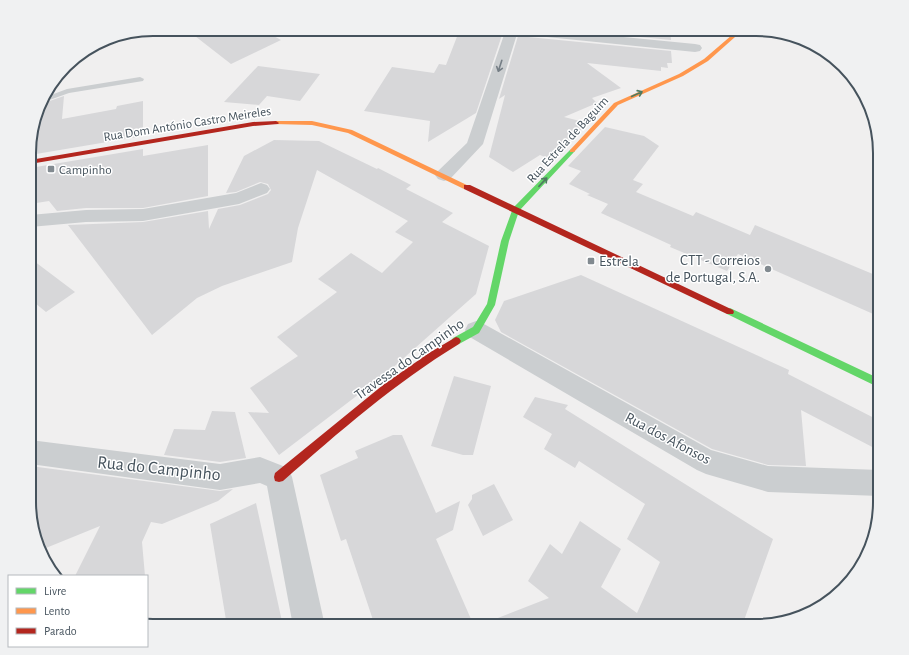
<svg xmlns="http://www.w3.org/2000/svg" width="909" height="655" font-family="'Alegreya Sans',sans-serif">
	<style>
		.building { fill: #d7d7d9 }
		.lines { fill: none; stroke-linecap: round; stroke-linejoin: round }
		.lane { fill: #cbced0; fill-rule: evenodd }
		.street { fill: #cbced0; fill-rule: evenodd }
		.fast { fill: #63d668; fill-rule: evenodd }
		.slow { fill: #ff974d; fill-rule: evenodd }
		.jam { fill: #b3261e; fill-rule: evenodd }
		.oneway { stroke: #757e85 }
		.oneway2 { stroke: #4f7a60 }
		.poi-dot { fill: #828a90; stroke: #fff; stroke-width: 1.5 }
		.labels { text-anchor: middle; stroke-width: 3; stroke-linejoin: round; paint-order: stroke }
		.far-street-label { font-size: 13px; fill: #46535d; stroke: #fff }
		.far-poi-label { font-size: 13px; fill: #46535d; stroke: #fff; text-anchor: start }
		.poi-label { font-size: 15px; fill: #46535d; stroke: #fff; text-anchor: end }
		.street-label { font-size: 15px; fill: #46535d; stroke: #fff }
		.near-street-label { font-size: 18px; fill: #46535d; stroke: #fff }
		.rim { fill: none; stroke: #46535d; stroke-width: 2 }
	</style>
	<rect width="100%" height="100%" fill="#f0efef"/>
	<path class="building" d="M186,29H261L281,40L231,64Z
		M460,29H504L476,113L428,142L430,121L364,111L392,67L434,73L439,64L446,65Z
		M559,29H670L671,40Z
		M518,36L671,51L672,63H667L668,68L661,67V71L587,63L621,88L592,98L597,103L564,117L588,123L552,160L540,155L513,172L489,157L505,95L499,99Z
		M258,66L320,74L300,101L267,96L259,105L224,102Z
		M64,96L62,119L116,109L117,106L143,101V136L30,155V136L41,104Z
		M605,127L644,136L659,146L633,180L643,184L636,192L693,216L696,212L750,235L755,225L880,277V317L738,254L727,271L670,247L671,245L601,213L608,204L587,195L590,194L569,184L581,171L568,166Z
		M274,140L319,141L377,169L378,168L411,185L406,189L453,213L442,222L489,246L476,294L388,372L279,455L248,412L269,413L250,388L298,356L277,337L337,292L318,279L351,253L382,273L413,242L395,232L408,221L317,170L298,228L292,262L222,286L197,298L152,335L68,225L143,222L208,211L209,229L218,209L240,205L268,194L271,190L268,184L260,182L236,192L226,193L244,156Z
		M208,145V196L143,208H86L57,211L49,201L30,204V168L143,149V156Z
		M30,258L75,292L46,312L30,299Z
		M581,275L789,370L788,374L880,421V451L801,410L806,466L768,465L712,449L501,332L495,320L504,301Z
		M454,376L491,386L473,455H463L431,446Z
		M535,397L568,405L565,409L773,539L742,626H481L480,625L549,598L528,581L550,544L562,554L580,521L621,549L601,587L637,613L660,562L627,539L645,504L579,461L575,468L544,449L552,434L523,417Z
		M212,411L235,412L246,458L220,462L164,455L174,429L205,430Z
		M393,435H402L436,513L460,501L453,530L436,539L474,626H375L346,539L341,541L320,475L358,458L355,451Z
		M30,466L220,491L233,489L218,501L162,524L151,522L142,542L145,576H75L100,526L41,550L30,518Z
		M494,484L513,520L483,536L468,505L472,499V495Z
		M256,503L283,626H227L210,524Z"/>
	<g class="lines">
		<path class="lane" d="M140,77L144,79L143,81L69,93L41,103L43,98L67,89Z"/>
		<path class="street" d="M506,29H542L695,44L700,45L702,48L700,51L695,52L517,34L483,144L450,179L444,181L438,179L435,175L438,171L467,143Z
			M261,183L267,185L270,189L267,193L239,204L143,221L86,222L30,227V215L86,210L143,209L236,193Z
			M476,321L484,324L711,450L768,466L880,470V496L768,492L706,474L697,470L468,336L465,330L468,324Z
			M30,440L220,464L260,457L288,468L292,477L325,626H293L267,486L260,483L220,490L30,464Z"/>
		<path class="fast" d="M572,149L575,151L574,152L519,211L509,241L495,305L479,333L459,344H453L451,341L453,338L473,327L487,304L501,241L513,208L570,150Z
			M730,308L880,379V388L727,314L726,312L727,310Z"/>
		<path class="slow" d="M739,29H744L708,61L683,76L618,105L574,152H570V150L614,103L679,74L704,59Z
			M276,121H312L352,130L471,187L470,189H464L348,133L312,125L274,124L273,123Z"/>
		<path class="jam" d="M276,121L279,123L278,124L253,126L30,164V160L253,122Z
			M464,185H470L733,310L734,312L733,314H727L464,189Z
			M456,337L459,338L461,341L459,344C395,383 339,432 283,481L279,482L275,481L274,477L275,473L383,385L429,353Z"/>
	</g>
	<defs><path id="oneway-shaft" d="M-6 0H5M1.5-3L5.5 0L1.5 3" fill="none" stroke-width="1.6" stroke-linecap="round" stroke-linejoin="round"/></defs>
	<use class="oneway" href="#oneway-shaft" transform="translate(500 66) rotate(108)"/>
	<g class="oneway2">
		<use href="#oneway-shaft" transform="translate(637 94) rotate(-24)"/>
		<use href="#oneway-shaft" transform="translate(543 182) rotate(-47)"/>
	</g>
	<g class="poi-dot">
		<rect x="47" y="165" width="8" height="8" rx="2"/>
		<rect x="587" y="257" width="8" height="8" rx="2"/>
		<circle cx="768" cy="269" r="4"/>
	</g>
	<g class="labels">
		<g class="far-street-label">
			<text transform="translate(187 123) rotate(-9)" y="5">Rua Dom António Castro Meireles</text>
			<text transform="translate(567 139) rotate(-47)" y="5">Rua Estrela de Baguim</text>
		</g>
		<g class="far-poi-label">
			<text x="59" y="174">Campinho</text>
		</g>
		<g class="poi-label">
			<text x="760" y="265">CTT - Correios<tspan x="760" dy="17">de Portugal, S.A.</tspan></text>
			<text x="599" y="266" text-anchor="start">Estrela</text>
		</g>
		<g class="street-label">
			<text transform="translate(409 359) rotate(-35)" y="5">Travessa do Campinho</text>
			<text transform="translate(668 438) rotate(28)" y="5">Rua dos Afonsos</text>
		</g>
		<g class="near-street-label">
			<text transform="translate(159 468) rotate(6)" y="6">Rua do Campinho</text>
		</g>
	</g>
	<path d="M0 0H909V655H0ZM153 36H756A117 117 0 0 1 873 153V502A117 117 0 0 1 756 619H153A117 117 0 0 1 36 502V153A117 117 0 0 1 153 36Z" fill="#f0f1f2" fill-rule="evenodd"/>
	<path class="rim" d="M153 36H756A117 117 0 0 1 873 153V502A117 117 0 0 1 756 619H153A117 117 0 0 1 36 502V153A117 117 0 0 1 153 36Z"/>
	<rect x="8" y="575" width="140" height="72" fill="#ffffff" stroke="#b5babe"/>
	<rect x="16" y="588" width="20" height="6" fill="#63d668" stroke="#b5babe"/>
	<text x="44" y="595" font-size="12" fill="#46535d">Livre</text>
	<rect x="16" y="608" width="20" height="6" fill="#ff974d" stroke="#b5babe"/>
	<text x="44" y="615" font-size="12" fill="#46535d">Lento</text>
	<rect x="16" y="628" width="20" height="6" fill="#b3261e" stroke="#b5babe"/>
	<text x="44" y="635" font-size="12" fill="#46535d">Parado</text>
</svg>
